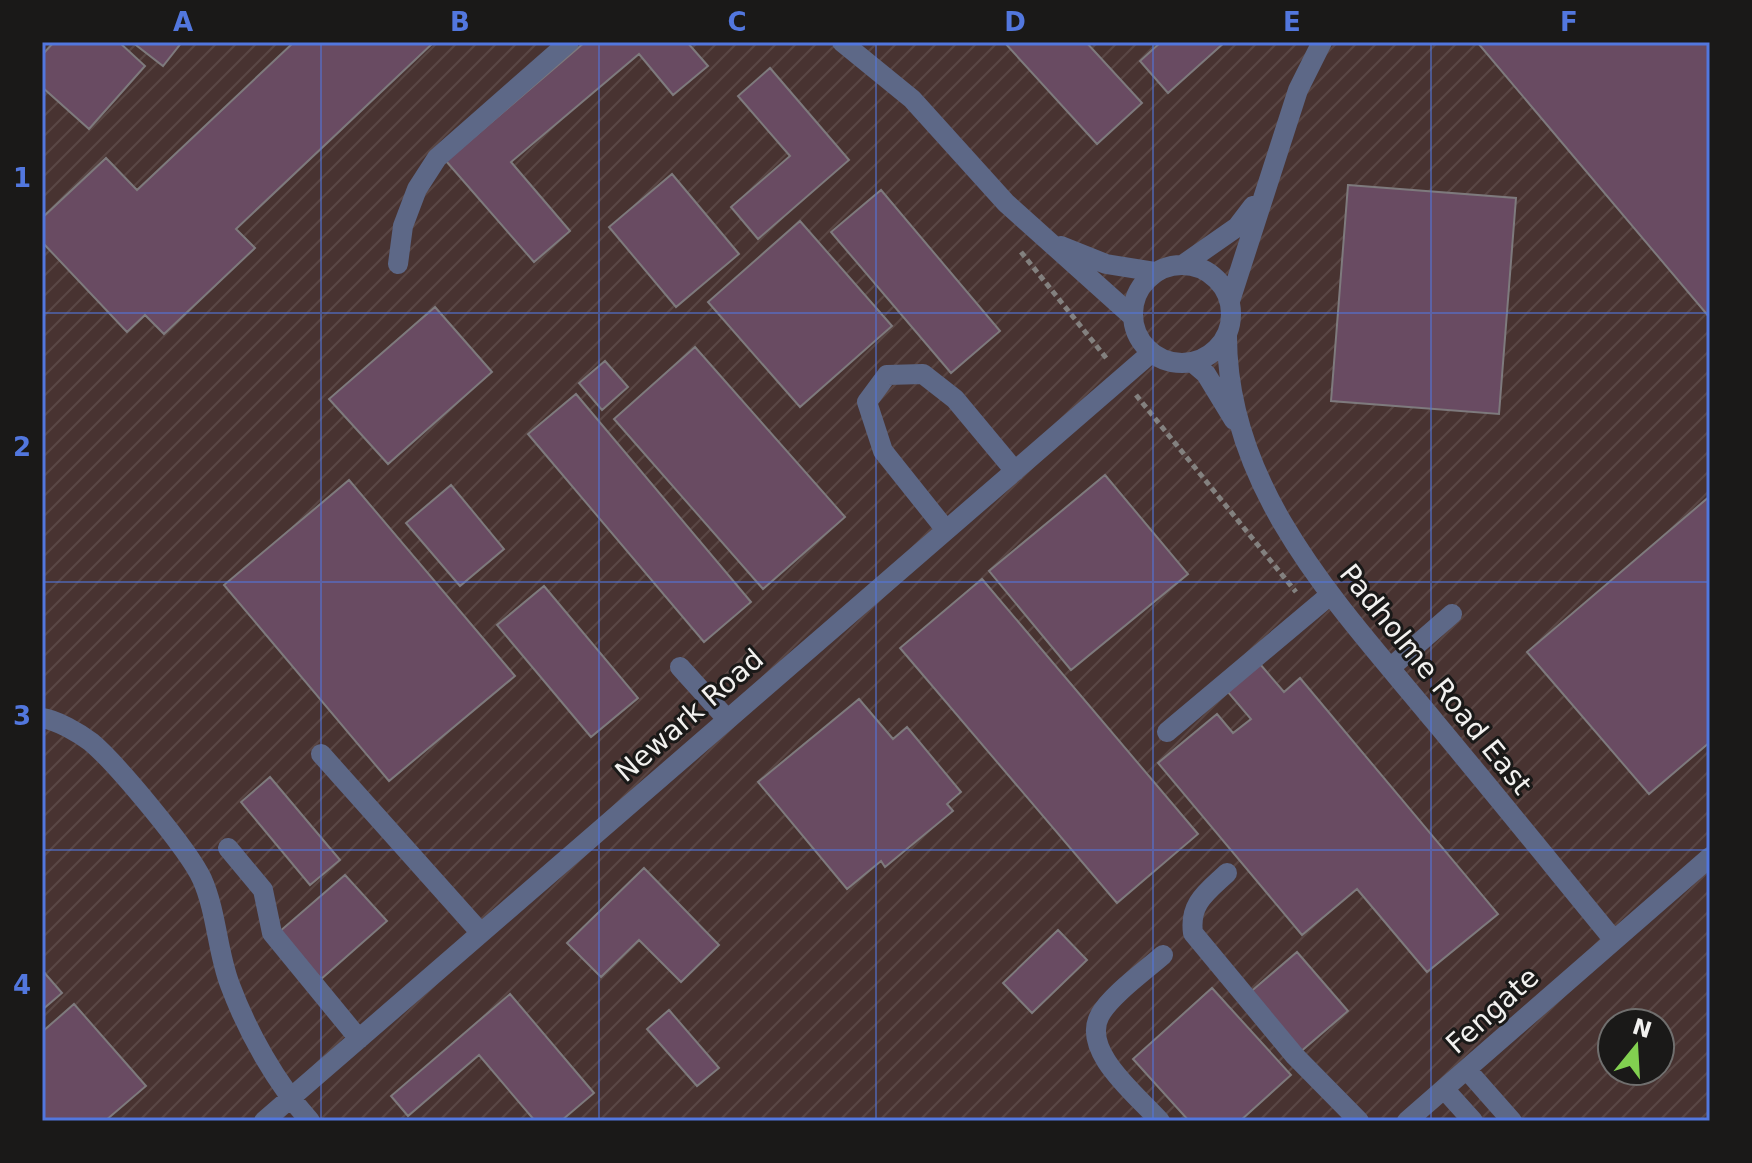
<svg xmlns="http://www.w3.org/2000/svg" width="1752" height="1163" font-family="'DejaVu Sans',sans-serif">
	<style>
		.industrial { fill: url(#industrial-furrows); fill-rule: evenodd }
		.building { fill: #694b62; stroke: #7e7a7d; stroke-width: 2 }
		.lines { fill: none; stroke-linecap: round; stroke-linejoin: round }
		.path { stroke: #83817f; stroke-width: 5; stroke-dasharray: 6 4; stroke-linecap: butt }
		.minor { stroke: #5d6887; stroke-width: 20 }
		.grid { fill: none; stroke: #5277de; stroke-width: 2; stroke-opacity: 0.55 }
		.labels { text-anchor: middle; stroke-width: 6; stroke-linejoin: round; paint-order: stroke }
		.street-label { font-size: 28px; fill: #f2f1ef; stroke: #1a1918 }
		.neatline { fill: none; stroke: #5277de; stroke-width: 3 }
		.grid-label { font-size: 26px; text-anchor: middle; font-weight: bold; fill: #5277de }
	</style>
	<defs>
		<pattern id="industrial-furrows" width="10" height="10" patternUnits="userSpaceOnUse" patternTransform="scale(2)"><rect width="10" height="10" fill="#483331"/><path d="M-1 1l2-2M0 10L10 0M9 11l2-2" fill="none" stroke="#5a4745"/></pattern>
	</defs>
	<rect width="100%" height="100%" fill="#33312e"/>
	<path class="industrial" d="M42,42H1710V1121H42ZM1612,1023H1660V1071H1612Z"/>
	<path class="building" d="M54,42H119L145,66L89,129L42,87V55Z
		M132,42H182L163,66Z
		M294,42H434L236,229L255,248L164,334L145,315L127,332L42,242V218L106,158L137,190Z
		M585,42H687L708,66L673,95L639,54L511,162L570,231L534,262L446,161Z
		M1004,42H1086L1142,103L1097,144Z
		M1161,42H1225L1168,93L1140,61Z
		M1477,42H1710V318Z
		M770,68L849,160L758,239L731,207L790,156L738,96Z
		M672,174L739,254L676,307L609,227Z
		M1348,185L1516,198L1499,414L1331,401Z
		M881,190L1000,331L951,373L831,232Z
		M800,221L892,326L800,407L708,302Z
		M435,307L492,372L388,464L329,399Z
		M695,347L845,517L763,589L614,419Z
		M605,361L628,387L602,410L579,383Z
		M576,394L751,602L704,642L528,434Z
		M1105,475L1188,574L1071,670L989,571Z
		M349,480L515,676L389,781L224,585Z
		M451,485L504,549L460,586L406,523Z
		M1710,496V742L1649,794L1527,652Z
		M982,579L1198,834L1117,903L900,648Z
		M544,586L638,698L591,737L497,625Z
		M1260,664L1284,692L1300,678L1498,914L1427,972L1357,889L1302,935L1158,763L1217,714L1233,733L1251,719L1227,691Z
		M859,699L893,739L907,727L961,792L947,804L953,811L885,867L881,861L847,889L758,782Z
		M270,777L340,860L310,885L241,802Z
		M644,868L719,945L681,982L639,940L601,977L567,943Z
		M345,875L387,921L321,979L279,932Z
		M1058,930L1087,960L1032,1013L1003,983Z
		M1297,952L1348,1011L1299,1053L1248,994Z
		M42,970L62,993L42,1010Z
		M1212,988L1291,1075L1240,1121H1189L1133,1059Z
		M510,994L594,1093L561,1121H535L479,1055L408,1116L391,1096Z
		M74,1004L146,1086L105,1121H42V1032Z
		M669,1010L719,1068L697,1086L647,1029Z"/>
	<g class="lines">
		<path class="path" d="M1021,252L1107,359
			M1136,395L1296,592"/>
		<path class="minor" d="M842,42L912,99L1006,203L1132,316
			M1061,246L1106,264L1156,272
			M398,264L403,226L417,189L437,158L569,42
			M1184,264L1237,227L1253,206
			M1133 314a49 49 0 1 1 98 0a49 49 0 1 1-98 0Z
			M1230,301L1298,90L1322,42
			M1227,334C1226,491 1342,609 1435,722C1495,794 1554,867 1613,939
			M1192,362L1206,374L1234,420
			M946,530L883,451L867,402L887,375L923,374L955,399L1015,471
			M680,667L727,719
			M1390,668L1452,614
			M42,718C57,720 79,733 91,742C117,764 188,849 202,879C217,913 217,951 230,985C248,1033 276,1083 310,1121
			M1167,732L1330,595
			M321,754L480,932
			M228,848L263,890L272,933L359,1039
			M1227,873C1207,892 1189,903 1193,933L1295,1056L1359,1121
			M1467,1070L1512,1121
			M1445,1090L1473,1121
			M264,1121L1151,353
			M1160,1121C1138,1096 1080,1051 1100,1015C1110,996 1146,970 1163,955
			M1407,1121L1710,857"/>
	</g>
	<path class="grid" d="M321,42V1121M599,42V1121M876,42V1121M1153,42V1121M1431,42V1121M42,313H1710M42,582H1710M42,850H1710"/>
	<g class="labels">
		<g class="street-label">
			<text transform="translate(1436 679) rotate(51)" y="10">Padholme Road East</text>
			<text transform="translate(689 715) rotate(-41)" y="10">Newark Road</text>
			<text transform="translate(1492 1010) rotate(-42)" y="10">Fengate</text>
		</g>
	</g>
	<rect width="1752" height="1163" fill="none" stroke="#1a1918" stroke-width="88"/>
	<g transform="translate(1636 1047) rotate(18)"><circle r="38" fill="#1a1918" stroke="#706f6e" stroke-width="2"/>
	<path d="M0-6L14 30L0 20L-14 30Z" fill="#82d050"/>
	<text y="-12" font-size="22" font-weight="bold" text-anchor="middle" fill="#f2f1ef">N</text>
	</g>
	<rect x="44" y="44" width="1664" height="1075" class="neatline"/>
	<g class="grid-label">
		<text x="183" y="31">A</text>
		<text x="460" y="31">B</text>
		<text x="737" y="31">C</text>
		<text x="1015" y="31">D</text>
		<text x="1292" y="31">E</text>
		<text x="1569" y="31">F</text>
		<text x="22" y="187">1</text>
		<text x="22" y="456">2</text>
		<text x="22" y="725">3</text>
		<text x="22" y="994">4</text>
	</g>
</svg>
